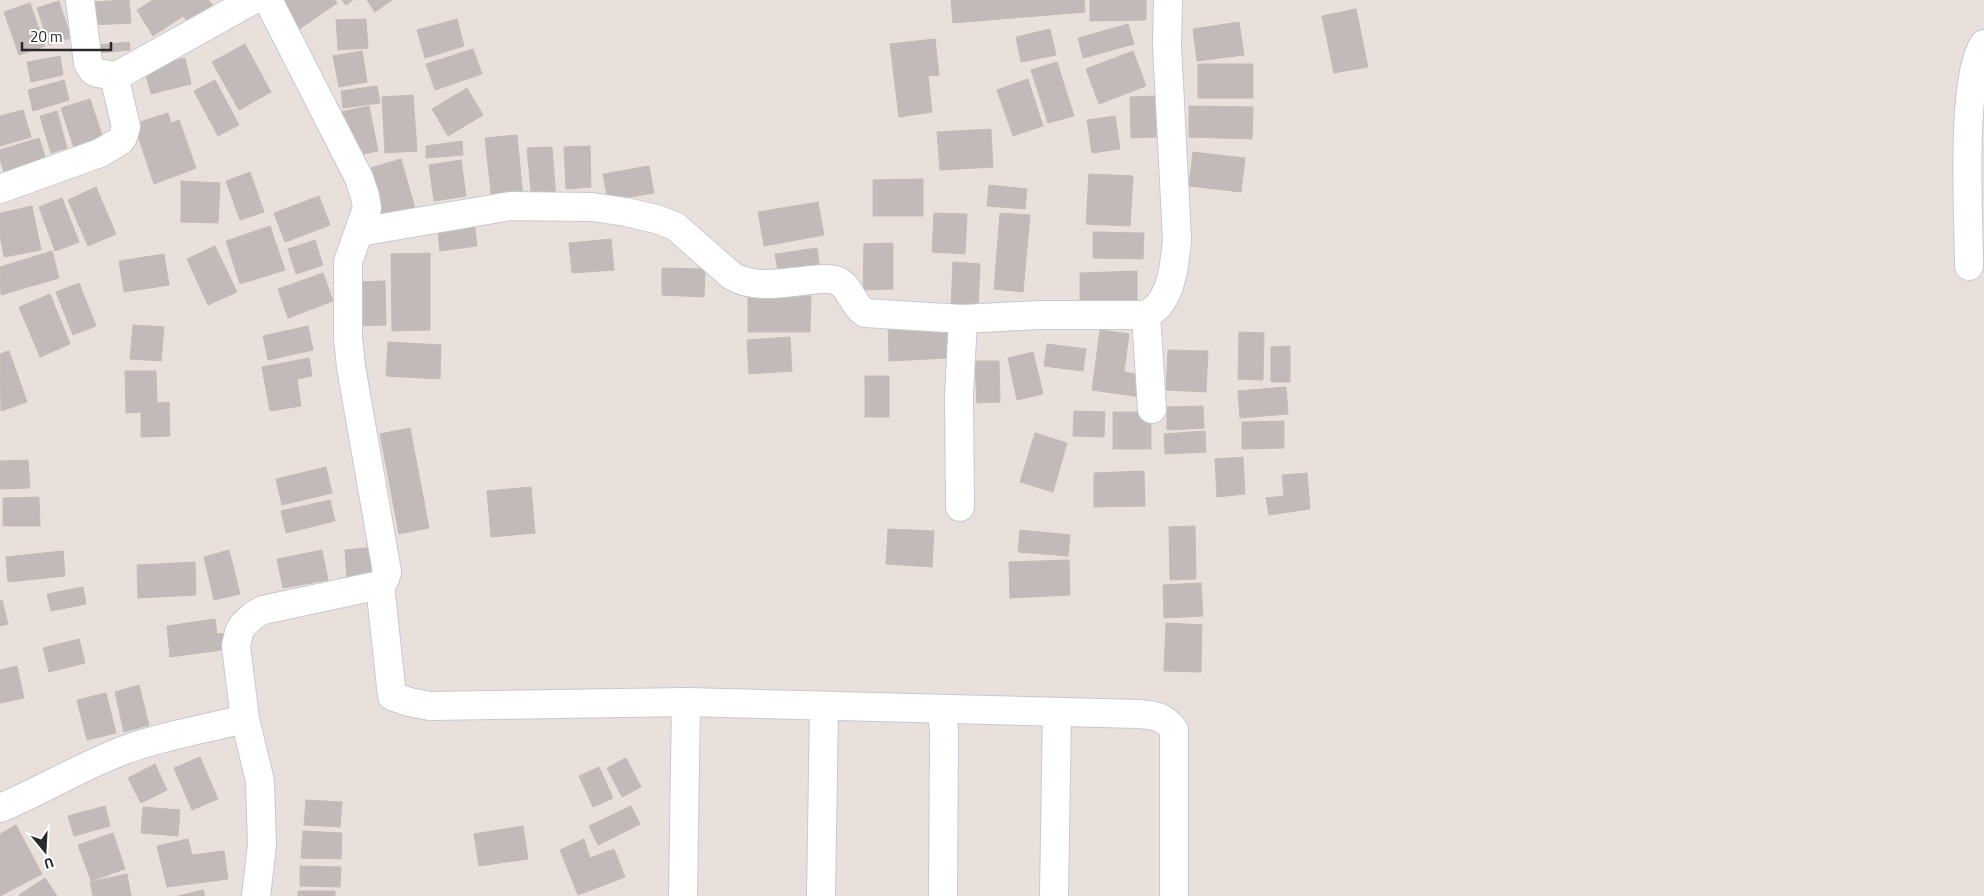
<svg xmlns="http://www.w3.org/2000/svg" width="1984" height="896" font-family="'Titillium Web',sans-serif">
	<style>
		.building { fill: #c2bab8; stroke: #c5bbb5 }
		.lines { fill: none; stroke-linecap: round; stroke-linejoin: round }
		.minor-casing { stroke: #c4cad1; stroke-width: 30 }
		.minor { stroke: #fff; stroke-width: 28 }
	</style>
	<rect width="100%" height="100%" fill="#eae0db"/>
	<path class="building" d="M129,0L131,23L91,25L90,2Z
		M153,0H208L217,10L195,30L183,16L153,36L137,10Z
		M277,0H335L337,3L298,30Z
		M342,0H353L346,5Z
		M367,0H392L375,12Z
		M951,0H1084L1085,12L953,23Z
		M1090,0H1146V20L1090,21Z
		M59,1L71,38L49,45L37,8Z
		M30,3L45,46L19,55L4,12Z
		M1356,9L1368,67L1334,73L1322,16Z
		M366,19L368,48L338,50L336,20Z
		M457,19L464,46L425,58L417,30Z
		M1239,22L1244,55L1197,61L1193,29Z
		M1128,24L1134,44L1083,58L1078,38Z
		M1050,29L1056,55L1021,62L1016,37Z
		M935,39L939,75L928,76L932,112L899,117L890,44Z
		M129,42L130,50L97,53V45Z
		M245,44L271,92L239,110L212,62Z
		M473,49L482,74L435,90L426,64Z
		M362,51L367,82L339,87L333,56Z
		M1133,51L1146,86L1099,104L1086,69Z
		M60,56L63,75L31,82L27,62Z
		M185,58L191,84L151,94L144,68Z
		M1057,62L1074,116L1048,123L1031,70Z
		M1198,64H1253V98H1198Z
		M1028,79L1043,126L1013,136L997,90Z
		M64,80L69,100L33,111L28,90Z
		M215,80L239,125L218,136L194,91Z
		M377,86L380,103L343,108L341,91Z
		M467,88L483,115L448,136L432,109Z
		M413,95L417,151L385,153L382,97Z
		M1156,96L1157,137L1131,138L1130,97Z
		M90,99L106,147L77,157L61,108Z
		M369,106L378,151L350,157L341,112Z
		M1189,106L1253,107L1252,139L1189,137Z
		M23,110L31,137L0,146V116Z
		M57,111L67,148L51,153L40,116Z
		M168,113L171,123L179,120L196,168L154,184L134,124Z
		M1115,116L1120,149L1092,153L1087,120Z
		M991,129L993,167L940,170L937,132Z
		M517,135L523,198L492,201L485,138Z
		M39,138L49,169L7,182L0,159V150Z
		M462,141L463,155L426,158V146Z
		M590,146L591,187L566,189L564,147Z
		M552,147L556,199L532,201L527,148Z
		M1193,152L1245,158L1241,192L1189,186Z
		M401,159L416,212L383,222L367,169Z
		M461,160L466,196L434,201L429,165Z
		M649,166L654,193L608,201L603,174Z
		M250,172L264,212L240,220L226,181Z
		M1089,174L1133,176L1130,226L1086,224Z
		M923,179V216H873V180Z
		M181,181L220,183L218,223L181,222Z
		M989,185L1027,189L1025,209L987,206Z
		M96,187L116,234L88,246L68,200Z
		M319,196L330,225L285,242L274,213Z
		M62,198L79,242L55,251L39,207Z
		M818,202L824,235L764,246L758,212Z
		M32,206L41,250L4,257L0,235V213Z
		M934,213L967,214L965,254L932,252Z
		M1000,213L1030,215L1023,292L994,289Z
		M474,221L477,246L440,251L437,225Z
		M270,226L285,270L240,284L226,241Z
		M1093,232L1144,233L1143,259L1093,258Z
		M611,239L614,270L572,273L569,243Z
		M315,240L323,265L296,274L288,249Z
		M893,243V289L863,290L864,244Z
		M215,246L237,292L208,305L187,259Z
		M817,248L820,270L779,277L775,254Z
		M52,251L59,278L1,295L0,267Z
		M430,253V330L392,331L391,254Z
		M164,254L169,285L124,292L119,261Z
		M953,262L980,264L978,310L951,309Z
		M662,268L705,269L704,297L662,295Z
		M1137,271V308L1080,309V273Z
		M323,273L333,301L288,318L278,289Z
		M385,281L386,325L358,326L356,282Z
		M79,283L96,326L73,335L56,292Z
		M50,294L70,344L40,357L19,307Z
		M748,296H811L810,332H748Z
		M888,321L947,325L948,358L889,361Z
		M133,325L164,327L161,361L130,359Z
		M308,326L313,350L268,360L263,336Z
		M1100,330L1129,334L1124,372L1144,375L1141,397L1092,390Z
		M1239,332L1264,333L1263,380L1238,379Z
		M790,337L792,371L749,374L747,340Z
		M388,342L441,345L440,379L386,376Z
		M1047,344L1086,349L1083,371L1044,366Z
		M1290,346V382H1271V347Z
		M1168,350L1208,351L1206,392L1166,390Z
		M9,351L27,402L1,411L0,354Z
		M1033,352L1043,394L1017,400L1008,358Z
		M309,358L312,376L297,379L301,406L270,411L262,367Z
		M975,361H999L1000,402L977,403Z
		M125,371H156L157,403L169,402L170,436L141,437V412L126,413Z
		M865,376H889V417H865Z
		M1286,387L1288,414L1240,418L1238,391Z
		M1203,406L1204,428L1167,430V407Z
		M1074,411L1105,412L1104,437L1073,436Z
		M1113,412H1151V449H1113Z
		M1284,421V448L1242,449V422Z
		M410,428L429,528L399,534L380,434Z
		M1205,431L1206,452L1165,454L1164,434Z
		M1035,433L1067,443L1053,492L1020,482Z
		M1243,457L1245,494L1217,497L1215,459Z
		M28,460L30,488L0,489V461Z
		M326,467L332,493L282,505L276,479Z
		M1144,471L1145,506L1094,507V473Z
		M1307,473L1310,509L1269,515L1266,498L1284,496L1282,475Z
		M531,487L535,533L491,537L487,491Z
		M39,497L40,526H3V498Z
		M330,500L335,521L286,533L281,511Z
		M1195,526L1196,579L1170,580L1169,527Z
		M888,529L934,531L932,567L886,564Z
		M1020,530L1070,535L1068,556L1018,552Z
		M375,547L378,577L347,580L345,550Z
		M229,550L240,594L214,600L204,557Z
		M322,550L328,580L283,588L277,559Z
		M63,551L65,576L8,582L6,557Z
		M1069,560L1070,595L1010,598L1009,562Z
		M195,562L196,595L138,598L137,565Z
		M1201,583L1203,616L1164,618L1163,585Z
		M83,587L86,604L51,611L47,594Z
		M2,600L8,624L0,626V601Z
		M215,619L217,634L228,633L229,649L170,657L167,626Z
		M1166,623L1202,625L1201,672L1164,671Z
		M79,639L85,663L49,672L43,648Z
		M17,666L24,698L0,703V670Z
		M139,685L149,725L124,732L115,692Z
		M106,693L116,733L87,740L77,700Z
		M200,757L218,799L192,810L174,768Z
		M626,758L641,787L622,797L607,768Z
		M155,764L167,790L141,803L128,778Z
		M599,767L613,798L593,807L579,776Z
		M306,800L342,802L340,827L304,825Z
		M105,806L110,826L74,836L68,816Z
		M631,806L640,824L598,845L589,826Z
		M143,807L180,810L178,836L141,833Z
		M16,825L42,874L0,896V834Z
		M523,826L528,859L479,866L474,834Z
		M303,831L342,833L341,859L301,858Z
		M113,833L125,869L91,881L78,845Z
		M188,839L192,855L224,851L228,879L167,887L157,846Z
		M584,839L590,858L614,849L625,877L578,895L560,850Z
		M300,866L341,867L340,887L300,886Z
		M127,874L131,896H93L90,882Z
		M45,878L57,896H20L19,895Z
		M203,890L205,896H178Z
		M298,891H335V896H298Z"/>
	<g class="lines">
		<g class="minor-casing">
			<path id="minor" d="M80,0L88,63L93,71L98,73L114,76L120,74L253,0
				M0,189L100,153L120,141L123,137L126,127L114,76
				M359,232L510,206L592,207L626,212L656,219L675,226L732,276C756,290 786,282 812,280C819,279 828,278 835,280C850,284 852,305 865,313L963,319
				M1969,266C1969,220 1960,78 1984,44
				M1152,409L1146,315C1150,312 1156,309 1159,305C1173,287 1175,260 1177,239L1167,45L1168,0
				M960,507L959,395L963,319L1039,315H1146
				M380,585L392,696L409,702L430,706L686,702L1139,714C1155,715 1165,717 1174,730V896
				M942,709L944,733L943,896
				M0,808C41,791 80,767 122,751C162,736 204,729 245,719
				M256,896L262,845L260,781L245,719L236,646L239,632L243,625L254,615L263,610L380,585L385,579L387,572L351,367L348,338V262L367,208L365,196L359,178L268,0
				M683,896L686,702
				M821,896L824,707
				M1054,896L1057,712"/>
		</g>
		<use href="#minor" class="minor"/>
	</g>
	<g transform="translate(45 851) rotate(162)" stroke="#ffffff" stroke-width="4" paint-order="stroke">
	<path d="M0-4L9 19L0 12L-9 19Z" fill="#292929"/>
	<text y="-8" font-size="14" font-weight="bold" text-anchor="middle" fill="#292929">U</text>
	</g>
	<path d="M22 42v8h89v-8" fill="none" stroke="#292929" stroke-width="2.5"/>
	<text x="30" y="42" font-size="15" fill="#292929" stroke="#ffffff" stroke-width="4" paint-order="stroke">20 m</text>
</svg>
